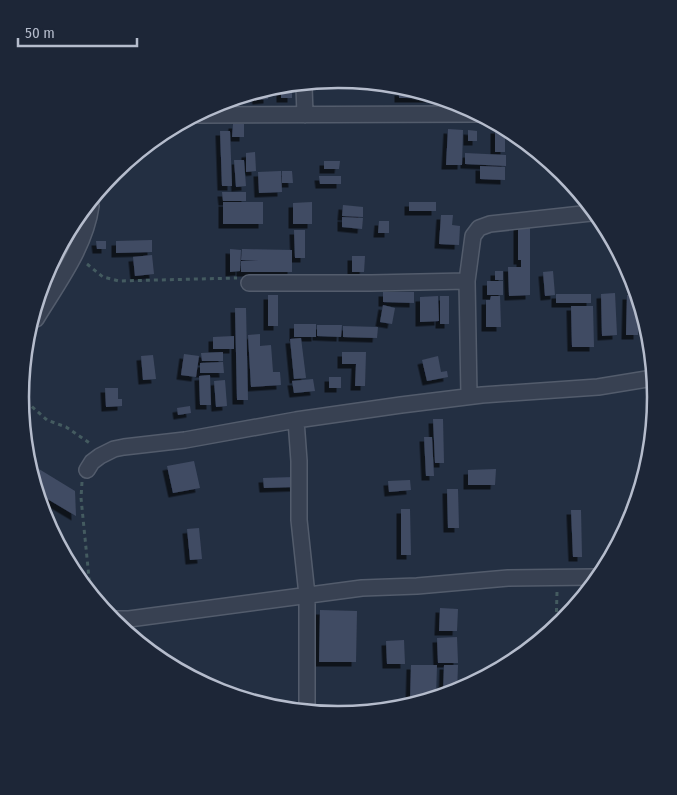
<svg xmlns="http://www.w3.org/2000/svg" width="677" height="795" font-family="'Fira Sans Condensed',sans-serif">
	<style>
		.building { fill: #404b63; filter: url(#shadow) }
		.lines { fill: none; stroke-linecap: round; stroke-linejoin: round }
		.minor-casing { stroke: #535c6c; stroke-width: 18 }
		.path { stroke: #445b60; stroke-width: 3; stroke-dasharray: 4 4; stroke-linecap: butt }
		.minor { stroke: #384152; stroke-width: 15 }
		.rim { fill: none; stroke: #b5bccc; stroke-width: 2.5 }
	</style>
	<defs>
		<filter id="shadow"><feDropShadow dx="-4.5" dy="4.5" stdDeviation="0" flood-color="#0009"/></filter>
	</defs>
	<rect width="100%" height="100%" fill="#232f42"/>
	<path class="building" d="M292,88V98H281V91Z
		M399,91L430,97V98H399Z
		M268,93V99L257,100L256,95Z
		M233,124H244V137H232Z
		M448,129L463,130L462,165H446Z
		M495,129H499L505,133V152H495Z
		M468,130L477,131V141H468Z
		M220,131H230L232,186H222Z
		M255,152L256,171L246,172V153Z
		M465,153L506,155V166L465,164Z
		M234,160H244L246,186L236,187Z
		M324,161H340L339,169H324Z
		M480,166L505,167V180L480,179Z
		M281,171L282,192L259,193L258,172Z
		M282,171H292L293,183H282Z
		M319,176H341V184H320Z
		M222,192H246V201H223Z
		M223,202H263V224H223Z
		M312,202V224H293V203Z
		M409,202H436V211H409Z
		M343,205L363,207V217L342,216Z
		M441,215H453L452,225L460,226L459,245L439,244Z
		M342,217L363,218L362,229L342,227Z
		M379,221H389V233H378Z
		M518,224H530V295L509,296L508,267H521V260H518Z
		M294,230H305V258H295Z
		M152,240V252L116,253V241Z
		M96,241H106V249H97Z
		M230,249L241,250L240,271L230,272Z
		M242,249L292,250V272H241V261L259,260H241Z
		M152,255L154,274L135,276L133,257Z
		M352,256H365L364,272H352Z
		M495,271H503V280H495Z
		M553,271L555,295L545,296L543,272Z
		M487,281H503V295H487Z
		M383,292H414V303L383,302Z
		M615,293L617,335L602,336L601,294Z
		M556,294H591V303H556Z
		M268,295H278V326H268Z
		M627,295H637L638,303V335H626Z
		M438,296L439,321L420,322V297Z
		M440,296H449V324H440Z
		M491,296H500L501,327H486V300H490Z
		M383,305L395,308L392,324L380,322Z
		M571,306H593L594,347H572Z
		M235,308H246L248,400H237Z
		M294,324H316V337H294Z
		M317,325H342L341,337L317,336Z
		M343,326L378,327L377,338L343,337Z
		M260,334V346L271,345L273,372H280L281,385L251,387L248,335Z
		M234,336V349H213V337Z
		M301,338L306,378L294,379L290,339Z
		M223,352V361H202L201,353Z
		M342,352H366L365,386H355L356,364H342Z
		M184,354L199,356L196,377L181,375Z
		M153,355L156,379L143,380L141,356Z
		M438,356L441,372L447,371L448,377L427,381L422,360Z
		M223,362L224,373H200V363Z
		M210,375L211,405H200L199,376Z
		M329,377H341V388H329Z
		M313,379L315,391L294,393L292,381Z
		M225,380L227,406L216,407L214,381Z
		M105,388H118V399H122V406L106,407Z
		M190,406L191,413L178,415L177,408Z
		M433,419H443L444,463H435Z
		M424,437H432L434,476H426Z
		M194,461L200,488L173,493L167,466Z
		M34,466L75,491L76,516L39,494Z
		M496,469L495,485H468V470Z
		M294,477L295,487L264,488L263,478Z
		M410,480L411,490L389,492L388,481Z
		M447,489H458L459,528H448Z
		M401,509H410L411,555H401Z
		M571,510H581L582,557H573Z
		M199,528L202,559L190,560L187,529Z
		M440,608L458,609L457,631H439Z
		M320,610L357,611L356,662H319Z
		M457,637L458,663H438L437,638Z
		M404,640L405,664H387L386,641Z
		M411,665H437L436,697L410,702Z
		M444,665H458L457,692L443,695Z"/>
	<g class="lines">
		<g class="minor-casing">
			<path id="minor" d="M304,86L305,115
				M199,115L477,114
				M249,283H371L467,281
				M36,319C57,284 85,248 91,206
				M469,396L467,281L473,236L479,228L490,224L591,213
				M296,420L299,461V520L307,595V710
				M87,470L92,462L100,456L114,449L124,447L185,440L296,420L401,405L482,395L598,387L653,378
				M110,619H129L362,588L417,586L508,578L594,577"/>
		</g>
		<path class="path" d="M87,264L103,277L119,281L237,278
			M20,396L47,420L66,427L91,444
			M82,482L81,498L90,588
			M556,628L557,592"/>
		<use href="#minor" class="minor"/>
	</g>
	<path d="M0 0H677V795H0ZM29 397a309 309 0 1 1 618 0a309 309 0 1 1-618 0Z" fill="#1d2637" fill-rule="evenodd"/>
	<path class="rim" d="M29 397a309 309 0 1 1 618 0a309 309 0 1 1-618 0Z"/>
	<path d="M18 38v8h119v-8" fill="none" stroke="#b5bccc" stroke-width="2.5"/>
	<text x="25" y="38" font-size="15" fill="#b5bccc" stroke="#1d2637" stroke-width="4" paint-order="stroke">50 m</text>
</svg>
